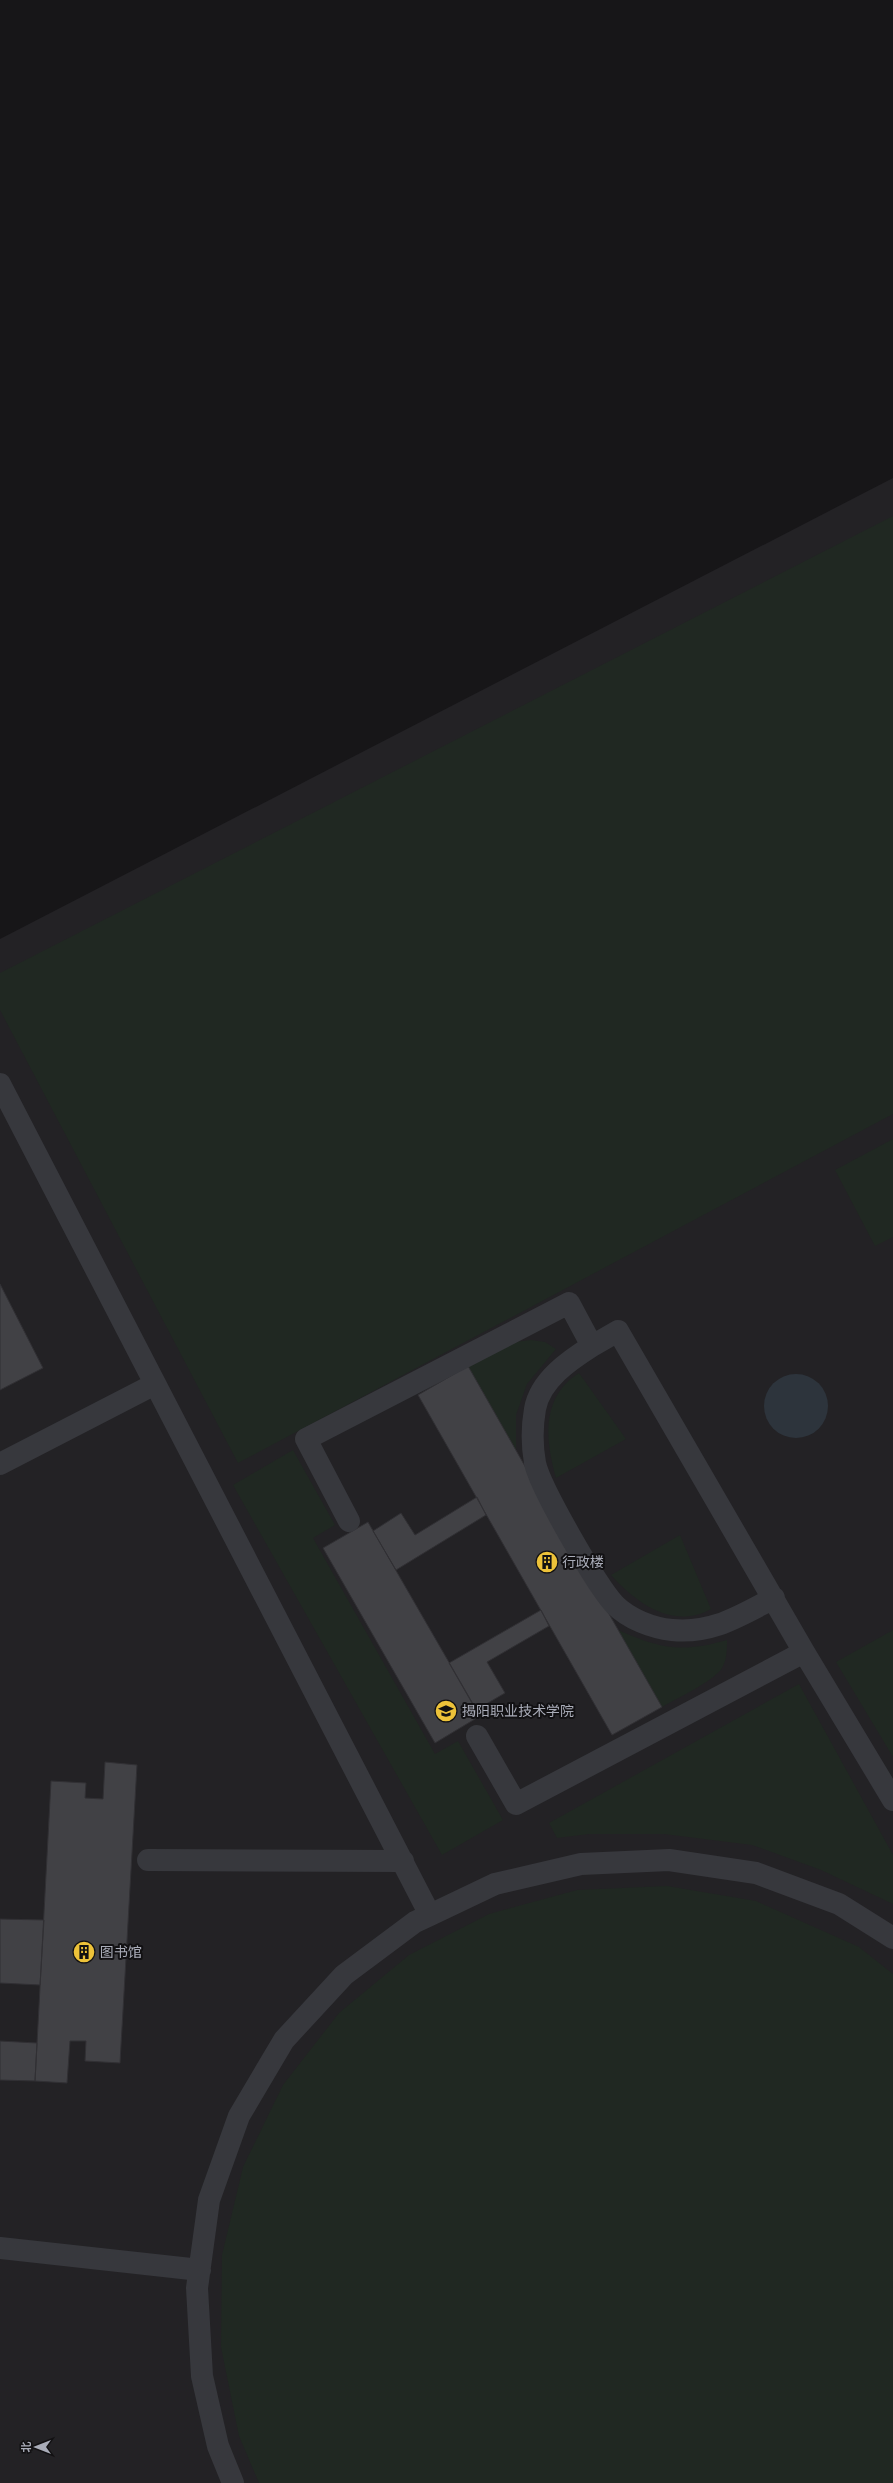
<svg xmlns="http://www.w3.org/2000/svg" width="893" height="2483" font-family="'PT Sans','Noto Sans SC',sans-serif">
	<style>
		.built { fill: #232225 }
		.green { fill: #202822 }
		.water { fill: #2d343c }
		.building { fill: #414145; stroke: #313034 }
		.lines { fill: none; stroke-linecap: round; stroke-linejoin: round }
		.minor { stroke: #37383d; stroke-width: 22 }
		.labels { text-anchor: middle; stroke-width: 4; stroke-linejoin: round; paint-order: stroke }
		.poi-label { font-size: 14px; fill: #a9acb8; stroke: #121113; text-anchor: start }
	</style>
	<rect width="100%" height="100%" fill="#171618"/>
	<path class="built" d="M893,478V2483H0V939Z"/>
	<path class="green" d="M893,516V1114L238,1463L0,1010V973Z
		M893,1139V1237L875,1246L835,1170Z
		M531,1340L545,1342L556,1349L527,1384L516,1415V1450L468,1366L515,1342Z
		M579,1373L626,1439L556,1478C545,1440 541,1397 579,1373Z
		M293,1450L335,1525L313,1538L435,1754L458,1741L503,1820L442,1855L233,1485Z
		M680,1535L711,1609C673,1630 636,1603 611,1575Z
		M618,1630C661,1649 681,1653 727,1640C727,1649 727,1660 722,1668C713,1682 677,1698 662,1707Z
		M893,1630V1757L836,1662Z
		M799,1684L893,1855V1904L821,1870L752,1845L664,1834H589L557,1838L549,1823Z
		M667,1886L756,1901L859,1947L893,1974V2483H259L239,2436L221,2347L222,2255L243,2167L283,2085L339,2013L409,1955L489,1914L577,1890Z"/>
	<path class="water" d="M764 1406a32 32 0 1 1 64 0a32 32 0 1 1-64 0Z"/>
	<path class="building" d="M0,1284L43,1368L0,1390Z
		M468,1366L662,1707L612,1735L418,1395Z
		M477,1497L486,1515L396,1570L373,1531L401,1513L415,1535Z
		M368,1522L480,1716L435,1743L323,1548Z
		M541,1610L549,1626L487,1662L505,1693L476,1710L449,1663Z
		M105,1762L137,1765L120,2063L85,2061L86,2041H70L67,2083L35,2081L51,1781L86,1783L85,1798L103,1799Z
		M0,1919L44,1920L40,1985L0,1983Z
		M0,2041L37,2043L35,2081L0,2080Z"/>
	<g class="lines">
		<path class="minor" d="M0,1084L430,1915
			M592,1346C570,1360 540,1380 535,1409C532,1426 532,1446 535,1463C540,1487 597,1586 615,1605C629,1619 652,1628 672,1630C712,1634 739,1616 774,1598
			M0,1464L155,1384
			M349,1521L306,1439L569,1303L592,1346L618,1331L804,1652L893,1800
			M477,1736L516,1804L804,1652
			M148,1860L403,1861
			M0,2248L200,2270
			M233,2483L218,2446L202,2376L197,2288L209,2200L239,2116L284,2040L344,1975L415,1922L430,1915L495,1884L581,1864L669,1860L756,1873L839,1904L893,1938"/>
	</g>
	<defs>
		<g id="building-disc" transform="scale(1.15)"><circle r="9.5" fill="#edc239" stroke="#121113"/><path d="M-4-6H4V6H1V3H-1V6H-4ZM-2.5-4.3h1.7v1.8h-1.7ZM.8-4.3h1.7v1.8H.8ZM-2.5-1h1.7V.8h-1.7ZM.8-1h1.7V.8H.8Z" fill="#111"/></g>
		<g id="university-disc" transform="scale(1.15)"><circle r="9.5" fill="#edc239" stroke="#121113"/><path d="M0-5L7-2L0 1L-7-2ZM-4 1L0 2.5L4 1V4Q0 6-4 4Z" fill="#111"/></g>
	</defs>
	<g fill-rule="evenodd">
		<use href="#building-disc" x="547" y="1562"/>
		<use href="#university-disc" x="446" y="1711"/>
		<use href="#building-disc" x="84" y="1952"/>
	</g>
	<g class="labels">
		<g class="poi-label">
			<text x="562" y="1567">行政楼</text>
			<text x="462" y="1716">揭阳职业技术学院</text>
			<text x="100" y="1957">图书馆</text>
		</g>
	</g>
	<g transform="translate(36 2447) rotate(270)" stroke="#121113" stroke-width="3" paint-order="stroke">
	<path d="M0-3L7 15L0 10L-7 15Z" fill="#a9acb8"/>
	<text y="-6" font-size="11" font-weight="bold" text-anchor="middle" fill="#a9acb8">北</text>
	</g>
</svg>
